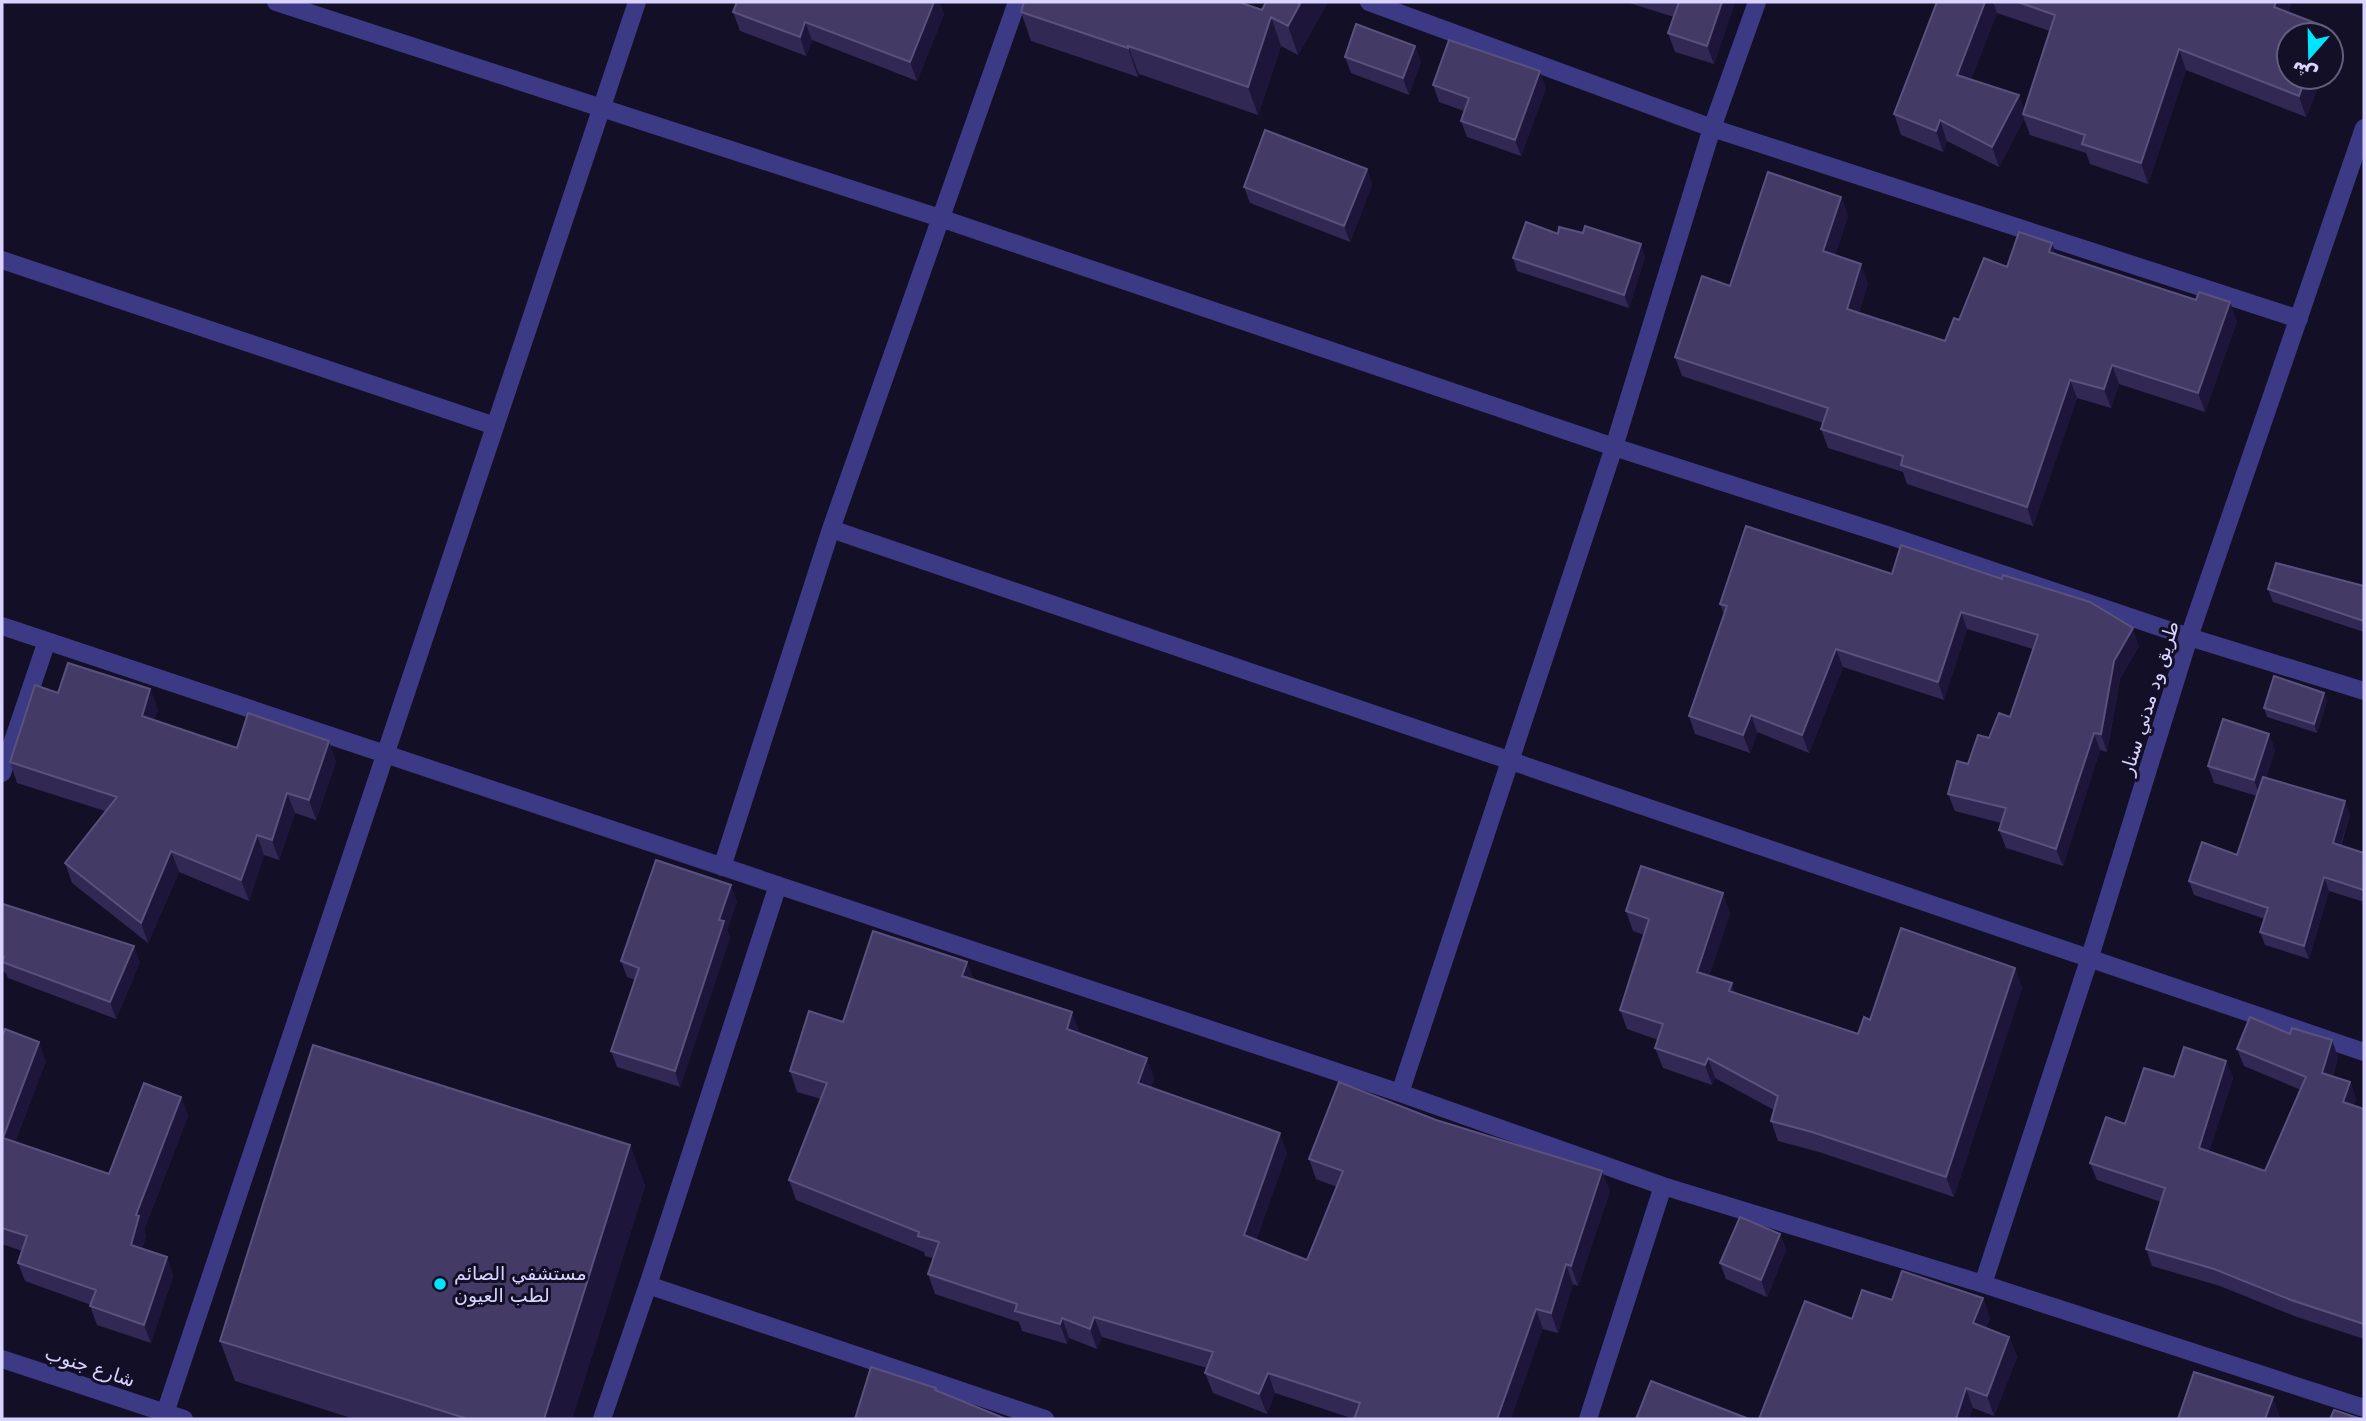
<svg xmlns="http://www.w3.org/2000/svg" width="2366" height="1421" font-family="'DejaVu Sans',Vazirmatn,sans-serif">
	<style>
		.lines { fill: none; stroke-linecap: round; stroke-linejoin: round }
		.minor { stroke: #3d3a85; stroke-width: 18 }
		.wall { fill: #312854; fill-rule: evenodd }
		.shaded-wall { fill: #1d163a }
		.building { fill: #433a66; stroke: #5a527e; stroke-width: 2 }
		.poi-dot { fill: #00e5ff; stroke: #130f26; stroke-width: 2.5 }
		.labels { text-anchor: middle; stroke-width: 6; stroke-linejoin: round; paint-order: stroke }
		.street-label { font-size: 19px; fill: #d9d4ff; stroke: #130f26 }
		.poi-label { font-size: 19px; fill: #d9d4ff; stroke: #130f26; text-anchor: start }
	</style>
	<rect width="100%" height="100%" fill="#130f26"/>
	<g class="lines">
		<path class="minor" d="M276,2L940,218L1614,447L1890,536L2189,637L2364,691
			M1369,2L1712,128L2299,319
			M2,260L495,426
			M831,529C1342,703 1852,880 2364,1052
			M2,626L1400,1093L1663,1186L1983,1284L2364,1408
			M2,773L47,641
			M722,867L831,529L1017,2
			M1400,1093L1614,447L1712,128L1757,2
			M1983,1284L2089,960L2189,637L2364,128
			M648,1285L1045,1419
			M2,1359L184,1419
			M163,1419L637,2
			M602,1419L648,1285L778,885
			M1588,1419L1663,1186"/>
	</g>
	<path class="wall" d="M737,2H939L944,14L917,81L812,40L806,56L740,31L733,12Z
		M1328,2L1298,55L1281,46L1258,115L1139,74L1138,77L1031,41L1021,12L1262,10Z
		M1626,2H1735L1714,64L1675,52L1668,33L1674,17Z
		M1937,2H2292L2288,12L2326,27L2329,35H2289L2322,77L2306,117L2186,70L2148,184L2090,164L2086,153L2030,135L2024,119L1999,167L1947,141L1943,152L1901,135L1894,114ZM1997,13L2050,31L2024,110L2019,95L1971,79Z
		M1415,46L1421,62L1409,95L1351,73L1345,57Z
		M1433,85L1546,88L1521,156L1467,137L1461,121L1464,111L1439,102Z
		M1367,169L1372,185L1350,242L1250,203L1244,187Z
		M1841,197L1848,216L1835,255L1868,283L1859,312L1945,341L1959,320L2007,267L2056,254L2237,321L2205,412L2119,384L2111,408L2077,398L2033,526L1907,484L1903,472L1828,448L1821,429L1823,423L1682,376L1675,357L1730,286Z
		M1583,233L1645,257L1629,308L1517,271L1513,258L1558,234Z
		M1892,574L2139,646L2120,679L2107,752L2100,750L2063,866L2006,848L1999,830L2001,823L1955,811L1948,794L1968,764L1989,738L2010,717L2033,649L1967,629L1944,700L1843,667L1809,753L1757,732L1750,753L1695,734L1689,716L1724,614L1720,604Z
		M2364,586V632L2273,602L2268,589Z
		M150,689L158,710L154,720L237,748L336,761L316,820L295,813L279,860L264,855L249,901L179,872L148,943L72,883L65,863L105,811L17,783L10,762L58,693Z
		M2324,693L2327,701L2317,733L2267,717L2264,708Z
		M2269,734L2275,750L2266,778L2350,814L2341,846L2364,853V902L2329,891L2309,959L2265,945L2260,932L2265,919L2194,895L2189,881L2237,855L2257,796L2214,783L2208,766Z
		M737,901L727,930L730,937L680,1087L617,1067L611,1051L635,980L627,977L621,961Z
		M2,908L140,962L116,1019L8,978L6,973L2,971Z
		M1626,911L1730,913L1709,976L1735,993L1858,1034L1870,1020L2015,968L2022,988L1954,1197L1819,1152L1778,1141L1771,1121L1774,1110L1715,1078L1712,1085L1663,1068L1655,1048L1658,1040L1627,1029L1620,1010L1644,935L1633,931Z
		M967,962L974,980L1080,1033L1154,1078L1151,1087L1287,1153L1256,1240L1307,1260L1337,1187L1316,1179L1309,1159L1610,1191L1578,1286L1573,1284L1558,1333L1543,1329L1354,1419L1275,1393L1267,1414L1213,1393L1205,1373L1207,1368L1102,1337L1097,1349L1069,1338L1067,1344L1022,1331L1019,1322L935,1294L928,1274L933,1258L925,1256L924,1252L796,1200L789,1180L821,1099L797,1092L790,1071L843,1022Z
		M2,1037L46,1061L15,1142L109,1174L181,1097L188,1116L144,1230L146,1235L142,1249L167,1257L173,1276L151,1343L97,1325L90,1306L91,1305L25,1281L18,1263L22,1251L2,1244Z
		M2237,1049L2338,1057L2333,1076L2350,1082L2356,1099L2354,1105L2364,1109V1339L2297,1317L2220,1286L2152,1266L2146,1249L2161,1202L2097,1180L2090,1163L2125,1124L2174,1077L2226,1061L2233,1078L2209,1152L2265,1171L2301,1090L2244,1066Z
		M630,1145L645,1186L572,1419H354L235,1381L220,1341Z
		M1780,1234L1786,1250L1767,1297L1726,1279L1720,1263Z
		M1983,1298L1990,1318L1986,1328L2009,1337L2017,1357L1994,1416L1973,1408L1892,1300Z"/>
	<path class="shaded-wall" d="M934,2H939L944,14L917,81L910,62Z
		M1301,2H1328L1298,55L1288,26Z
		M1722,2H1735L1714,64L1707,46Z
		M1985,2H1993L1997,13L1965,96L1957,75Z
		M2276,2H2292L2281,27L2274,7Z
		M1271,17L1281,46L1258,115L1248,87Z
		M805,22L812,40L806,56L800,37Z
		M2326,27L2329,35H2323Z
		M2331,40L2334,48L2331,55Z
		M1128,46L1139,74L1138,77L1128,48Z
		M1415,46L1421,62L1409,95L1403,78Z
		M2179,49L2186,70L2148,184L2141,163Z
		M1540,71L1546,88L1521,156L1515,140Z
		M2306,77H2322L2306,117L2299,96Z
		M2019,95L2026,115L2023,114L2024,119L1999,167L1992,147Z
		M1940,120L1947,141L1943,152L1936,131Z
		M1367,169L1372,185L1350,242L1344,226Z
		M1841,197L1848,216L1830,270L1823,251Z
		M2052,243L2059,262L2049,252Z
		M1641,244L1645,257L1629,308L1624,295Z
		M1861,264L1868,283L1854,327L1847,309Z
		M2230,302L2237,321L2205,412L2198,393Z
		M2112,365L2119,384L2111,408L2104,389Z
		M2070,380L2077,398L2033,526L2027,507Z
		M1961,612L1967,629L1944,700L1938,682Z
		M2133,628L2139,646L2120,679L2107,752L2101,734L2114,661Z
		M1836,649L1843,667L1809,753L1802,735Z
		M150,689L158,710L149,736L142,716Z
		M2324,693L2327,701L2317,733L2314,724Z
		M1751,715L1757,732L1750,753L1743,735Z
		M2094,733L2100,750L2063,866L2056,849Z
		M2269,734L2275,750L2260,797L2254,780Z
		M329,741L336,761L316,820L309,800Z
		M287,793L295,813L279,860L272,840Z
		M2345,801L2350,814L2337,856L2333,843Z
		M257,835L264,855L249,901L241,880Z
		M171,851L179,872L148,943L141,923Z
		M2324,877L2329,891L2309,959L2304,946Z
		M731,885L737,901L727,930L730,937L680,1087L675,1071L719,920Z
		M1723,893L1730,913L1704,992L1697,972Z
		M134,946L140,962L116,1019L110,1002Z
		M967,962L975,982L962,976Z
		M2015,968L2022,988L1954,1197L1946,1177Z
		M1732,983L1739,1003L1729,991Z
		M1072,1012L1080,1033L1074,1049L1067,1029Z
		M2332,1040L2338,1057L2329,1090L2322,1073Z
		M39,1042L46,1061L10,1157L3,1138Z
		M1147,1058L1154,1078L1145,1103L1138,1083Z
		M1708,1058L1715,1078L1712,1085L1705,1065Z
		M2226,1061L2233,1078L2205,1165L2199,1148Z
		M2350,1082L2356,1099L2349,1119L2343,1102Z
		M181,1097L188,1116L144,1230L146,1235L138,1264L131,1245L136,1215Z
		M1280,1133L1287,1153L1251,1256L1244,1235Z
		M630,1145L645,1186L572,1419H544Z
		M1602,1171L1610,1191L1578,1286L1571,1266Z
		M1780,1234L1786,1250L1767,1297L1761,1280Z
		M167,1257L173,1276L151,1343L144,1325Z
		M1566,1264L1573,1284L1558,1333L1551,1313Z
		M1983,1298L1990,1318L1980,1343L1973,1323Z
		M1536,1309L1543,1329L1511,1419H1497Z
		M1094,1317L1102,1337L1097,1349L1090,1329Z
		M1062,1318L1069,1338L1067,1344L1060,1324Z
		M2009,1337L2017,1357L1994,1416L1987,1396Z
		M1268,1373L1275,1393L1267,1414L1259,1394Z
		M1966,1388L1973,1408L1969,1419H1956Z
		M2273,1397L2280,1417L2279,1419H2265Z"/>
	<path class="building" d="M737,2H934L910,62L805,22L800,37L733,12Z
		M1024,2H1239L1262,10L1266,2H1301L1288,26L1271,17L1248,87L1128,46V48L1021,12Z
		M1677,2H1722L1707,46L1668,33L1679,2Z
		M1937,2H1985L1957,75L2019,95L1992,147L1940,120L1936,131L1894,114Z
		M2018,2H2276L2274,7L2326,27L2323,35H2289V77H2306L2299,96L2179,49L2141,163L2082,144L2085,135L2023,114L2055,15Z
		M1356,24L1415,46L1403,78L1345,57Z
		M1449,40L1540,71L1515,140L1461,121L1469,98L1433,85Z
		M1265,130L1367,169L1344,226L1244,187Z
		M1768,172L1841,197L1823,251L1861,264L1847,309L1945,341L1954,318L1959,320L1984,258L2007,267L2019,232L2052,243L2049,252L2196,300L2199,292L2230,302L2198,393L2112,365L2104,389L2070,380L2027,507L1901,465L1903,456L1821,429L1828,408L1675,357L1702,276L1730,286Z
		M1526,222L1558,234L1559,227L1583,233L1585,226L1641,244L1624,295L1513,258Z
		M1746,526L1892,574L1901,545L2002,579L2003,575L2090,602L2133,628L2114,661L2101,734L2094,733L2056,849L1999,830L2006,808L1948,794L1957,761L1968,764L1978,735L1989,738L1999,713L2010,717L2038,635L1961,612L1938,682L1836,649L1802,735L1751,715L1743,735L1689,716L1727,606L1720,604Z
		M2276,563L2364,586V621L2268,589Z
		M68,663L150,689L142,716L237,748L248,713L329,741L309,800L287,793L272,840L257,835L241,880L171,851L141,923L65,863L117,797L10,762L35,685L58,693Z
		M2274,676L2324,693L2314,724L2264,708Z
		M2223,719L2269,734L2254,780L2208,766Z
		M2263,777L2345,801L2333,843L2364,853V890L2324,877L2304,946L2260,932L2268,908L2189,881L2202,842L2237,855Z
		M656,860L731,885L719,920L724,921L675,1071L611,1051L639,968L621,961Z
		M1641,866L1723,893L1697,972L1732,983L1729,991L1858,1034L1864,1017L1870,1020L1901,928L2015,968L1946,1177L1812,1132L1771,1121L1778,1096L1708,1058L1705,1065L1655,1048L1663,1024L1620,1010L1649,919L1626,911Z
		M3,904L134,946L110,1002L2,962L4,957H2V908Z
		M873,931L967,962L962,976L1072,1012L1067,1029L1147,1058L1138,1083L1280,1133L1244,1235L1307,1260L1343,1171L1309,1159L1339,1082L1436,1120L1602,1171L1571,1266L1566,1264L1551,1313L1536,1309L1497,1419H1354L1360,1403L1268,1373L1259,1394L1205,1373L1213,1352L1094,1317L1090,1329L1062,1318L1060,1324L1015,1311L1017,1304L928,1274L939,1242L918,1236L919,1232L789,1180L827,1083L790,1071L809,1011L843,1022Z
		M2250,1017L2290,1034L2292,1028L2332,1040L2322,1073L2350,1082L2343,1102L2364,1109V1324L2291,1300L2214,1269L2146,1249L2165,1188L2090,1163L2106,1117L2125,1124L2144,1068L2174,1077L2184,1047L2226,1061L2199,1148L2265,1171L2306,1077L2237,1049Z
		M5,1029L39,1042L3,1138L109,1174L144,1083L181,1097L136,1215L139,1216L131,1245L167,1257L144,1325L90,1306L96,1290L18,1263L27,1236L2,1228V1037Z
		M313,1045L630,1145L544,1419H468L220,1341Z
		M1740,1217L1780,1234L1761,1280L1720,1263Z
		M1902,1271L1983,1298L1973,1323L2009,1337L1987,1396L1966,1388L1956,1419H1759L1805,1301L1852,1319L1862,1290L1892,1300Z
		M871,1367L936,1388L935,1390L1006,1419H855Z
		M2194,1372L2273,1397L2265,1419H2178Z
		M1651,1381L1749,1419H1636Z
		M2334,1410L2361,1419H2330Z"/>
	<circle class="poi-dot" cx="440" cy="1284" r="7"/>
	<g class="labels">
		<g class="street-label">
			<text transform="translate(2149 698) rotate(-73)" y="7">طريق ود مدني سنار</text>
			<text transform="translate(90 1366) rotate(18)" y="7">شارع جنوب</text>
		</g>
		<g class="poi-label">
			<text x="454" y="1280">مستشفي الصائم<tspan x="454" dy="22">لطب العيون</tspan></text>
		</g>
	</g>
	<rect width="2366" height="1421" fill="none" stroke="#d9d4ff" stroke-width="7"/>
	<g transform="translate(2310 56) rotate(200)"><circle r="33" fill="#130f26" stroke="#625e7d" stroke-width="2"/>
	<path d="M0-5L12 26L0 18L-12 26Z" fill="#00e5ff"/>
	<text y="-10" font-size="19" font-weight="bold" text-anchor="middle" fill="#d9d4ff">ش</text>
	</g>
</svg>
